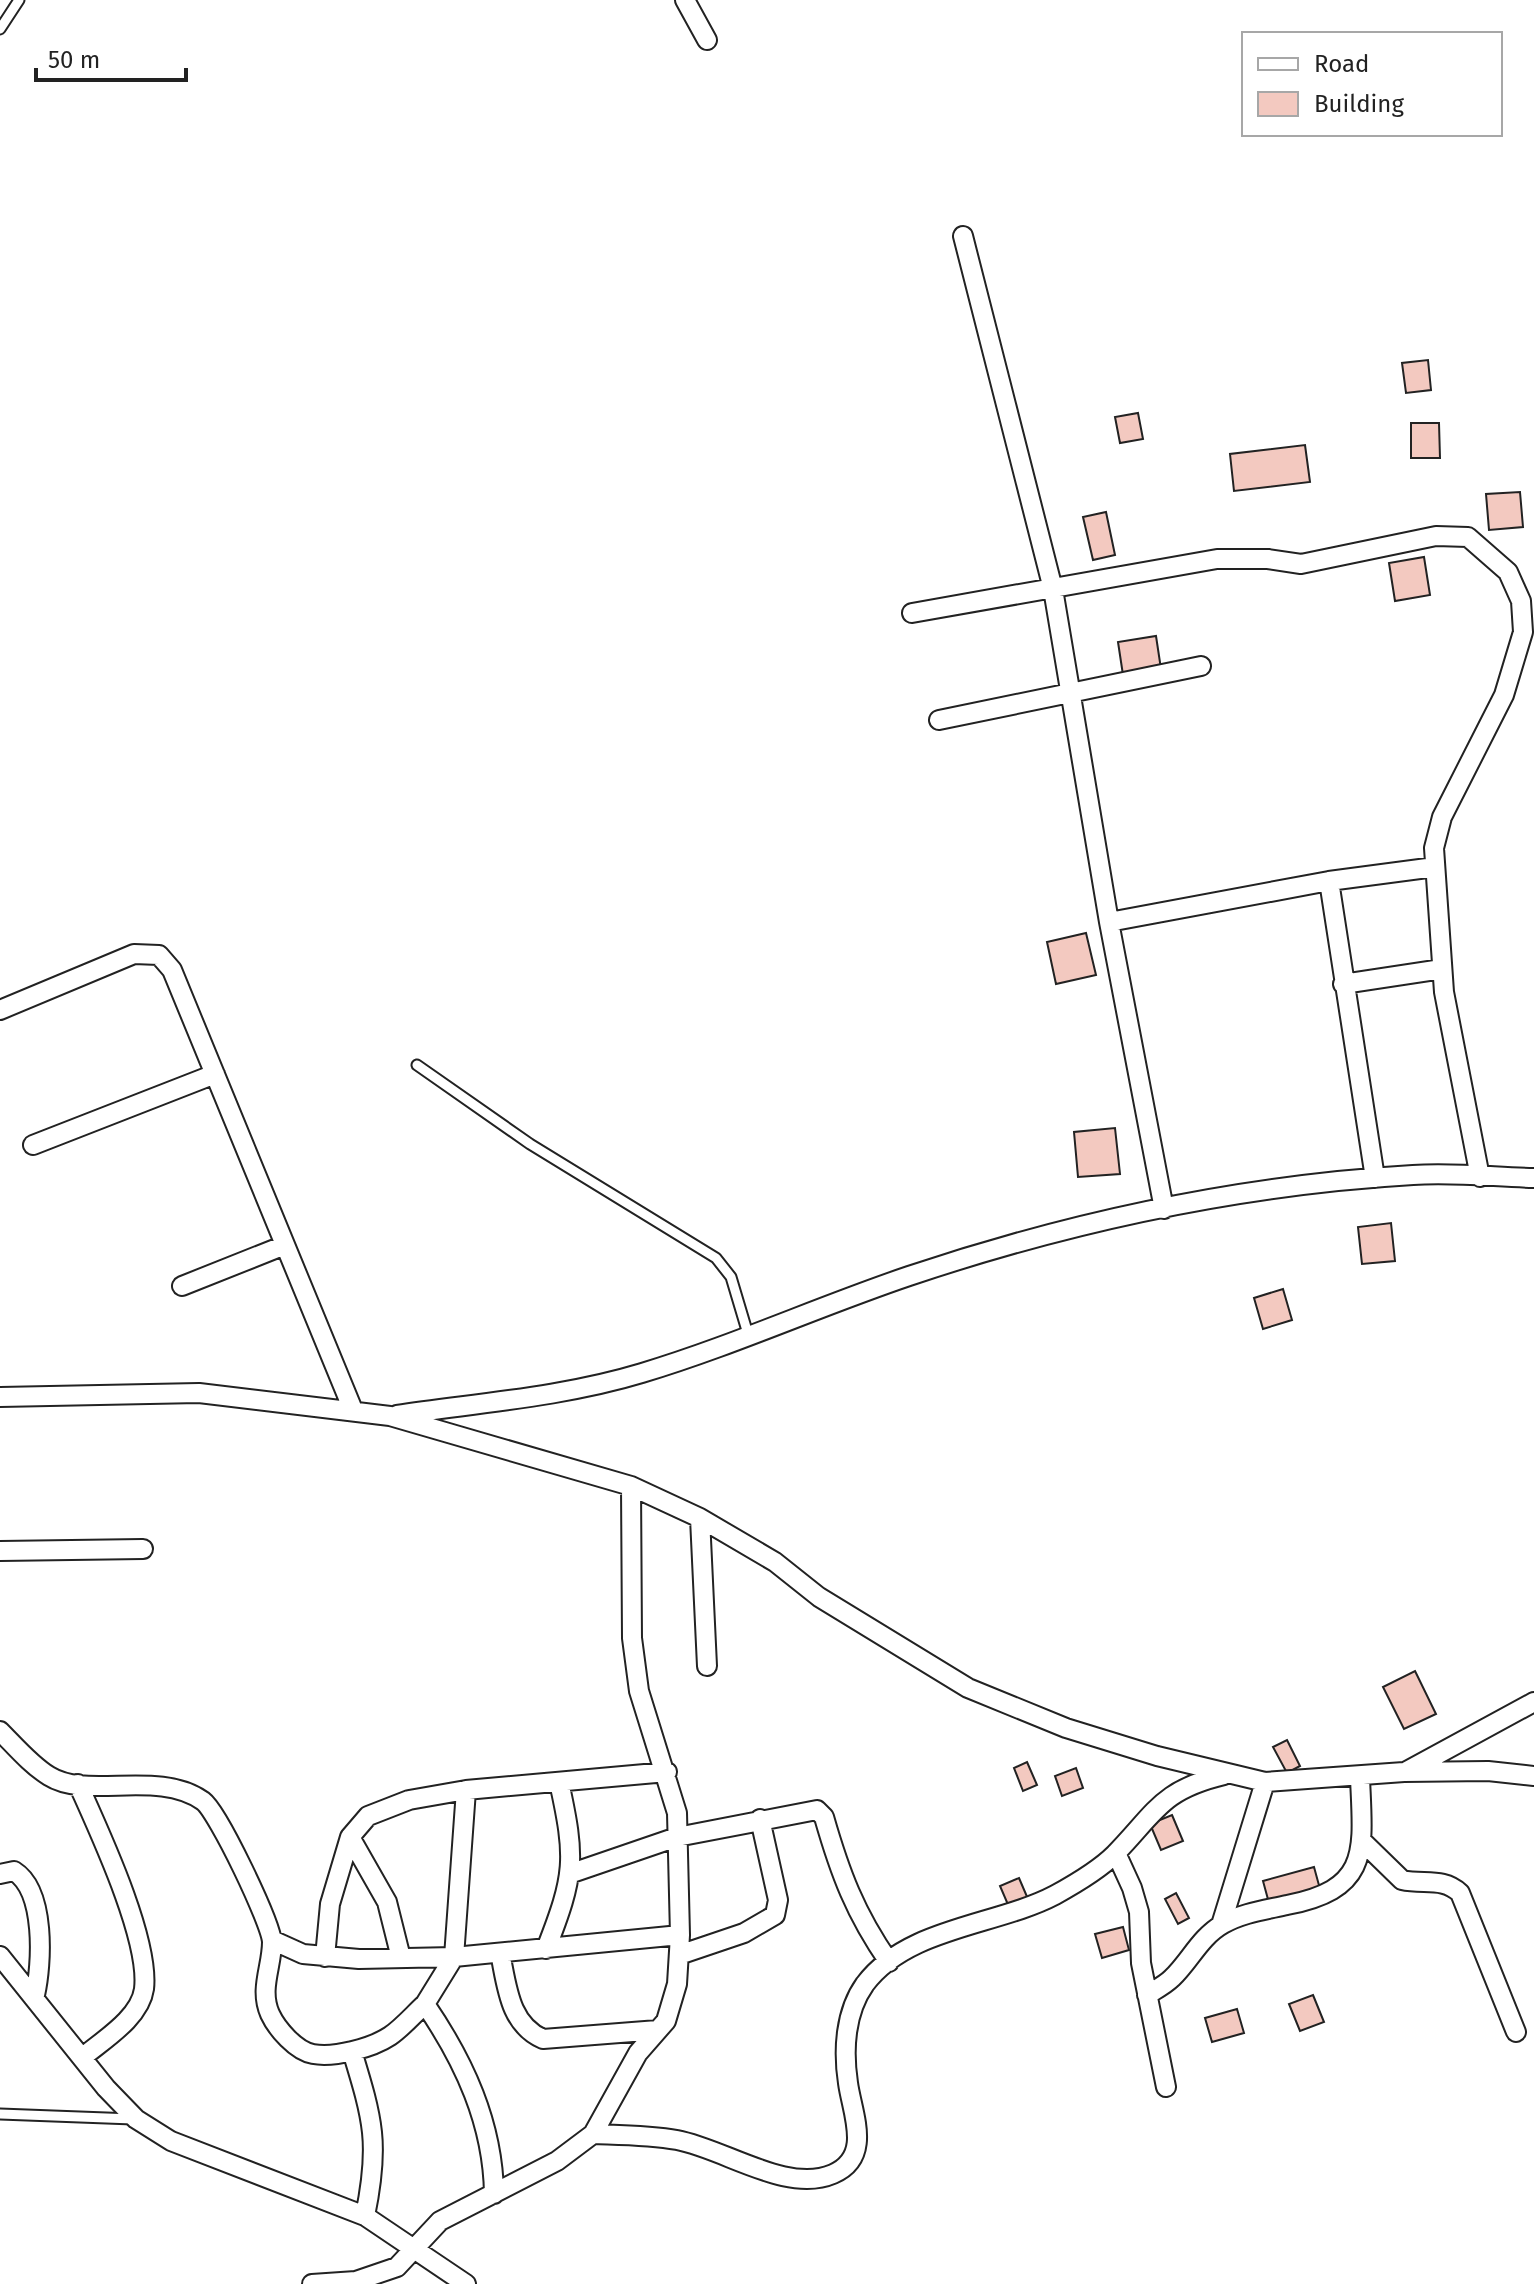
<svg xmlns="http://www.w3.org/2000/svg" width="1534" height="2284" font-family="'Fira Sans',sans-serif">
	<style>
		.building { fill: #f3c9c0; stroke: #222; stroke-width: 2 }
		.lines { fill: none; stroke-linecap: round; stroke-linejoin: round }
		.lane-casing { stroke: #222; stroke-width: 13 }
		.street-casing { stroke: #222; stroke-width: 22 }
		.lane { stroke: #fff; stroke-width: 9 }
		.street { stroke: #fff; stroke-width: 18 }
	</style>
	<rect width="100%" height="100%" fill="#fff"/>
	<path class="building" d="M1428,360L1431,390L1406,393L1402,363Z
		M1138,413L1143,439L1120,443L1115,417Z
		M1411,423H1439L1440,458H1411Z
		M1305,445L1310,482L1234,491L1230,454Z
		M1520,492L1523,527L1489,530L1486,494Z
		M1106,512L1115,555L1093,560L1083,517Z
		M1424,557L1430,595L1395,601L1389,563Z
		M1156,636L1161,669L1123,675L1118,642Z
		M1086,933L1096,975L1056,984L1047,942Z
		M1115,1128L1120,1174L1078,1177L1074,1132Z
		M1391,1223L1395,1261L1362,1264L1358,1227Z
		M1283,1289L1292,1320L1263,1329L1254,1298Z
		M1415,1671L1436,1714L1404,1729L1383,1687Z
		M1287,1740L1300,1766L1287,1773L1273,1747Z
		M1027,1762L1037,1785L1023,1791L1014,1768Z
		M1076,1768L1083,1788L1062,1796L1055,1776Z
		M1172,1815L1183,1841L1161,1850L1150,1824Z
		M1314,1867L1320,1889L1269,1903L1263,1881Z
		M1019,1878L1028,1899L1009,1907L1000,1886Z
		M1176,1893L1189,1918L1178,1924L1165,1899Z
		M1123,1927L1129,1950L1102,1958L1095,1934Z
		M1313,1995L1324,2022L1300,2031L1289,2004Z
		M1237,2009L1244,2033L1212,2042L1205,2018Z"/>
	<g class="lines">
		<g class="lane-casing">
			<path id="lane" d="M0,29L19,0
				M417,1065L530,1144L716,1258L731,1277L748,1334
				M0,2114L133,2119"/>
		</g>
		<g class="street-casing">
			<path id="street" d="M685,0L707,40
				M963,236L1053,589L1109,922L1164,1209
				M912,613L1217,559H1268L1301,564L1436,536L1468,537L1508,572L1521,601L1523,632L1504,695L1442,817L1434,848L1444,992L1480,1177
				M939,720L1201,666
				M1329,881L1375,1178
				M1109,922L1329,881L1435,867
				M1343,984L1442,969
				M0,1010L134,954L159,955L172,970L353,1410
				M33,1145L215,1074
				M182,1286L285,1245
				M0,1397L199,1393L390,1416L631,1486L700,1518L775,1562L819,1597L968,1688L1066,1728L1157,1756L1265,1782L1404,1772L1488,1771L1534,1776
				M397,1415C478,1403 563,1397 642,1373C732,1346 820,1306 909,1276C1070,1222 1243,1185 1413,1175C1453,1172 1494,1177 1534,1178
				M700,1518L707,1666
				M0,1551L143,1549
				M0,1731C15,1746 31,1765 49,1776C87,1800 158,1769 203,1801C218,1812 271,1923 272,1942C272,1967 259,1989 270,2014C277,2029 296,2051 313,2054C334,2058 372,2048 390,2036C402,2028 414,2014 425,2004
				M1407,1771L1534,1702
				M78,1784C99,1831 150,1939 144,1989C140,2018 103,2040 83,2057
				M466,1790L454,1957L425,2004C464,2061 493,2123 494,2194
				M350,1837L368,1816L409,1800L466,1790L667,1772
				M1363,1842L1402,1880C1424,1885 1443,1877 1460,1893L1516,2032
				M1116,1853L1132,1888L1139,1912L1141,1963L1166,2087
				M572,1873L677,1837L817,1810L824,1817C840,1873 855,1913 889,1962
				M0,1874L14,1871C46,1891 42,1964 35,1995
				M1221,1925L1265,1782
				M272,1940L303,1954L359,1959L454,1957L680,1935
				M546,1949C575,1875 576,1859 559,1782
				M500,1953C507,1986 509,2024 543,2039L658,2030
				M679,1955L744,1933L775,1915L778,1900L760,1819
				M0,1956L106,2088L136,2119L171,2141L365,2216L466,2284
				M325,1957L330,1904L350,1837L387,1902L401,1958
				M1147,1995C1155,1990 1165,1985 1172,1978C1190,1961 1200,1937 1223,1924C1242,1913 1265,1910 1287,1905C1371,1889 1363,1850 1360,1778
				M352,2051C373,2120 380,2144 365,2216
				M593,2134C620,2135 650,2135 677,2140C725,2149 787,2194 833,2174C873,2157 852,2113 848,2083C843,2050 845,2012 865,1984C908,1927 996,1926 1055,1895C1075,1884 1099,1870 1115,1854C1156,1812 1161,1790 1224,1775
				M312,2284L356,2281L397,2267L440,2221L557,2161L593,2134L638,2053L666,2021L677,1984L680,1935L677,1813L639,1691L632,1638L631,1486"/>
		</g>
		<use href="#lane" class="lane"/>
		<use href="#street" class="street"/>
	</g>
	<rect x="1242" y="32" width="260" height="104" fill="#ffffff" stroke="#a7a7a7" stroke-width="2"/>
	<rect x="1258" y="58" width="40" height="12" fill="#ffffff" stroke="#a7a7a7" stroke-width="2"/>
	<text x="1314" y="72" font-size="24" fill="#222222">Road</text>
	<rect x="1258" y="92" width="40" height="24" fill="#f3c9c0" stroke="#a7a7a7" stroke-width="2"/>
	<text x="1314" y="112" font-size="24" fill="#222222">Building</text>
	<path d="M36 68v12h150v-12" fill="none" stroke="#222222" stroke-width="4"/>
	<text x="48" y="68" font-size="24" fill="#222222" stroke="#ffffff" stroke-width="6" paint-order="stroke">50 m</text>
</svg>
